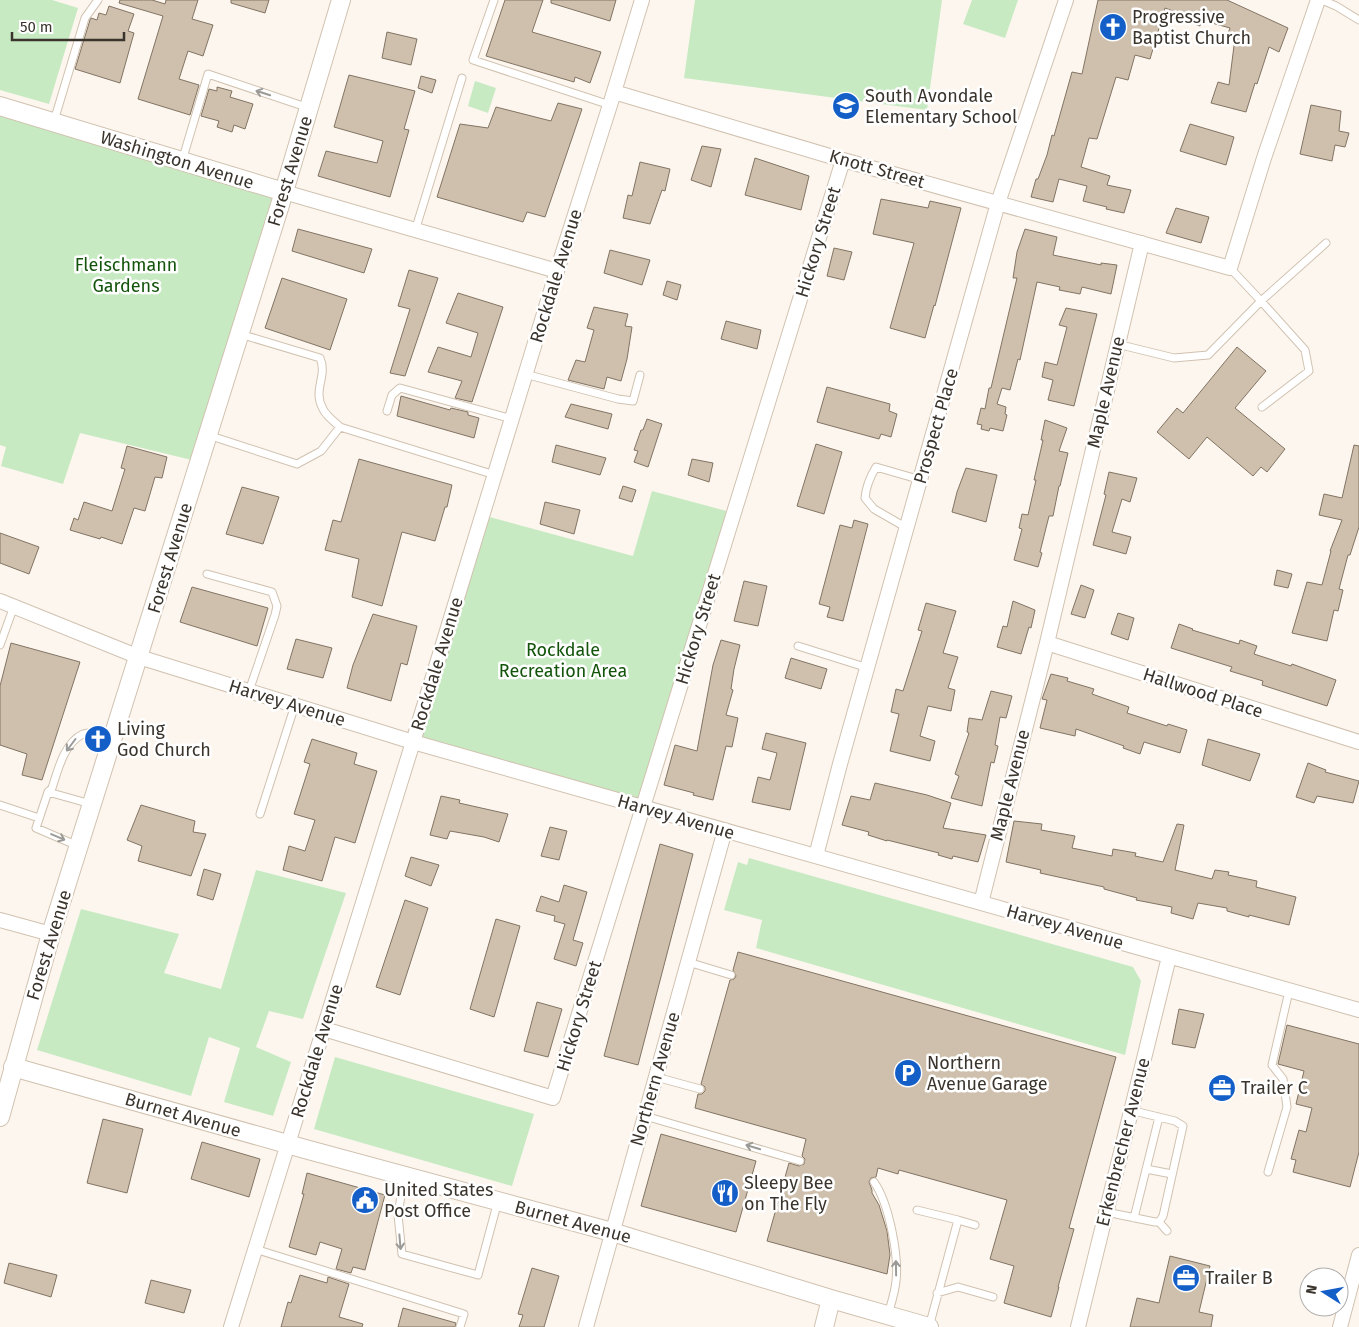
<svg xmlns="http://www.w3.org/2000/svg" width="1359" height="1327" font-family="'Fira Sans',sans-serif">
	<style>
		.green { fill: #c7eac3 }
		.building { fill: #cfc0ad; stroke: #827463 }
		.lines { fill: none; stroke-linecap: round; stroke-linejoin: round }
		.service-casing { stroke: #d1c2b0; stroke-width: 9 }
		.minor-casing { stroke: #d1c2b0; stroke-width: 16 }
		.tertiary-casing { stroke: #d1c2b0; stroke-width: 20 }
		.service { stroke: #fff; stroke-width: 7 }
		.minor { stroke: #fff; stroke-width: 14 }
		.tertiary { stroke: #fff; stroke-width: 18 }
		.oneway { stroke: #9c9a96 }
		.labels { text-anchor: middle; stroke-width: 5; stroke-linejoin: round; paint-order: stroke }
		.poi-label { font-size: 18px; fill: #3a342d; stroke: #fff; text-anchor: start }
		.street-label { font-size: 18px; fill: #3a342d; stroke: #fff }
		.park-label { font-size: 18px; fill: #13540b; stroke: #fff }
	</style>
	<rect width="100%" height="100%" fill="#fdf6ef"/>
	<path class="green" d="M0,0H52L78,8L49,104L0,90Z
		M695,0H942L927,110L684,78Z
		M972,0H1018L1005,38L963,24Z
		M475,81L496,88L488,113L468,106Z
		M0,106L284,192L200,462L80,433L63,484L1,466L6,447L0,445Z
		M652,491L734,513L643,808L413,742L482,515L633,556Z
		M749,858L1133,967L1141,981L1125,1055L756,948L762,920L724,910L738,862L747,865Z
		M256,870L346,893L303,1019L269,1011L256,1047L291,1062L273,1116L224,1102L240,1048L209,1037L191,1096L37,1050L81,909L179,934L164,973L221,989Z
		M335,1057L534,1114L512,1186L314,1129Z"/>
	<path class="building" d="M120,0H152L165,4L166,0H198L192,19L213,25L203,56L188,51L179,79L199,85L190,115L138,99L163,16L119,3Z
		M231,0H269L265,13L231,3Z
		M505,0H543L532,32L601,52L590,83L575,77L574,82L486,56Z
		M551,0H616L610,21L551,3Z
		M1098,0H1227L1288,28L1279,52L1269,47L1257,84L1255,83L1246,112L1211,103L1218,82L1229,85L1235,38L1227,36L1230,28L1201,20L1200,26L1185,21L1186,16L1165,8L1150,59L1135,55L1128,80L1116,77L1097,139L1089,138L1081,167L1110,176L1107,185L1131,190L1124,213L1106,209L1107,207L1083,201L1087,186L1059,179L1053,202L1031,197L1036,179H1038L1047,155L1052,135L1054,136L1072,72L1082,74Z
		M109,6L134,14L128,31L134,33L120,83L75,69L90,20L91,18L97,20L99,13L106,15Z
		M387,32L417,39L411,65L382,58Z
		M349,75L415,91L404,129L409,130L390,197L318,176L326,151L377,163L383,141L334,127Z
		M421,76L436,80L432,93L418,88Z
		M217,87L232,91L230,97L253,104L245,129L234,125L232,132L217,127L219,121L201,116L209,89L217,91Z
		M558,103L582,109L545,217L527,212L523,222L437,197L460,124L488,128L496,107L551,121Z
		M1311,105L1341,111L1339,131L1349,133L1345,147L1335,145L1332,161L1300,154Z
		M1190,124L1234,137L1226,165L1180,151Z
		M702,146L721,149L711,187L691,180Z
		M755,158L809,176L801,210L745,195Z
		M640,162L670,169L665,191L662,190L650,224L623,218L628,195L632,196Z
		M881,199L928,208L930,201L961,208L935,306L934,305L925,338L890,328L914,243L873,234Z
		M1176,208L1209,217L1201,243L1166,233Z
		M298,229L372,249L364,273L292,251Z
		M1025,229L1057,237L1053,255L1101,265V263L1117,265L1111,294L1082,287L1080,294L1059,290L1060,287L1037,282L1020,360L1018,359L1010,390L1002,388L997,404L1006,407L1005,414L1007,415L1003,431L990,428L989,431L981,429L982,425L977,424L981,408L985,409L989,388H991L1017,278H1013L1017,252Z
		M834,248L852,252L844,280L827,276Z
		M610,250L650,260L642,285L604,273Z
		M409,270L438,278L405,376L390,373L410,309L398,306Z
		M282,278L347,299L330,350L265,328Z
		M667,281L681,285L677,300L663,295Z
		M458,293L503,307L472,402L455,398L462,381L428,372L438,347L471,357L478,333L446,323Z
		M594,307L628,314L625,326L632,327L627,359L621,381L607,377L604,389L568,380L576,360L585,362L594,330L587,328Z
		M1066,308L1097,314L1074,406L1048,400L1053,380L1042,377L1045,362L1057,365L1067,327L1059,325Z
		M726,321L761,330L757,349L721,339Z
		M1237,347L1266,371L1235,408L1285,449L1267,472L1261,467L1253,476L1207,437L1189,459L1157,432L1177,408L1183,413Z
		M827,387L890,404L889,411L897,414L891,437L881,434L879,439L817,422Z
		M401,396L450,410L451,408L468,412V415L479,418L474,438L397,416Z
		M571,404L612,414L608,429L565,417Z
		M647,419L662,424L648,467L634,462L638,451L634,450L641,430H643Z
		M1045,420L1067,428L1059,451L1068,453L1060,486H1059L1053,516H1049L1040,552L1042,553L1038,567L1014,560L1022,529L1019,528L1022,514L1028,515L1036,480H1034L1043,440H1041Z
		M816,444L842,452L824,514L797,506Z
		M556,445L606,458L600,475L552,462Z
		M1354,445L1359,446V527L1350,555H1348L1339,589L1343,590L1338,611L1334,610L1327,641L1292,633L1307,582L1322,585L1331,551H1330L1342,520L1319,515L1324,494L1342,498Z
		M127,446L167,457L162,478L155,477L145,511L134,508L122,544L101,537L100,539L70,530L74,518L78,520L84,502L112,511L125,469L121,468Z
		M359,459L452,485L447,507H445L435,541L402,532L382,606L352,597L359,559L325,550L333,520L341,522Z
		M692,459L713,463L709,482L688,475Z
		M966,468L997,475L986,522L952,512L957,492Z
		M1109,472L1137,478L1130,502L1122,499L1112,532L1131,537L1126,554L1093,545L1106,495L1104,494Z
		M623,486L636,490L632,502L619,498Z
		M242,487L279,497L263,544L226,534Z
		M545,502L580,510L574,534L540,524Z
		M854,520L868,524L843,621L827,617L830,607L819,604L840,525L852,528Z
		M0,533L39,547L29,574L0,563Z
		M1277,570L1292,574L1288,588L1274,585Z
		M744,581L767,586L758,626L734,621Z
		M1081,585L1094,590L1085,618L1071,614Z
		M192,587L268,608L257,646L180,622Z
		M1013,601L1035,610L1031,628L1029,627L1021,654L997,647L1003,626L1007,627Z
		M926,603L956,611L943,653L958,657L948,688L955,690L951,711L928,706L920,736L935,741L930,761L890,751L899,714L891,712L896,689L903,691L922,631L918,630Z
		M1118,613L1134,618L1128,640L1111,634Z
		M373,614L417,626L407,665L401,663L391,701L347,688L353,665Z
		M1179,624L1193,629L1192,630L1239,644L1240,640L1257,646L1254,654L1291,666L1292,664L1336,680L1327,706L1262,685L1263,681L1230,671L1232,667L1171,648Z
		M296,639L332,648L323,678L287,669Z
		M721,640L740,645L734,669L731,689L733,690L726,715L738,718L732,747L726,746L713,800L693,795L694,793L664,785L675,745L697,751L713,665Z
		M11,643L80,662L42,780L22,775L27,754L0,745V686Z
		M791,658L827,669L821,689L785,678Z
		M1051,674L1068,678L1067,681L1094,689L1092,694L1129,707L1127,713L1167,726L1168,724L1187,730L1180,753L1144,742L1140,754L1123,748L1124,746L1076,729L1075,736L1040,728L1047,700L1042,699Z
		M991,691L1012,696L1006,718L1000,717L995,745L998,746L994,763L991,762L982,806L951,798L959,776L955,774L969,733L967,732L969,718L982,720Z
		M766,733L806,743L790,810L752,802L758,777L770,780L777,753L762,749Z
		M312,739L357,753L354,764L377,771L355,843L335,837L322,881L283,870L289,846L305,851L315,820L294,814L310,764L304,762Z
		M1208,739L1260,754L1250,781L1202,765Z
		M1308,763L1326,770L1325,772L1359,781L1353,803L1317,796L1314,803L1296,797Z
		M875,783L927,795L951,803L943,828L986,835L978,862L953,856L952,859L938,855L939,853L887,840V841L868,835L869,832L842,825L851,796L870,800Z
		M441,796L460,800L459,803L508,814L499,842L484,837L450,831L447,839L430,835Z
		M141,805L195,821L193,832L206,834L191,876L138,861L142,846L127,840Z
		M1014,821L1042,824L1041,830L1075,836L1072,848L1112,856L1113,849L1136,853L1135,856L1163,862L1177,824L1184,825L1175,870L1212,879L1215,870L1229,872L1228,875L1257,881L1256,887L1296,897L1289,925L1249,915V917L1227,911V908L1198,903L1193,919L1171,913L1172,907L1136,900L1137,898L1104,889V887L1040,873L1041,870L1006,862Z
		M550,827L567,831L559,860L541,856Z
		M660,844L693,854L638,1065L604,1056Z
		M411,857L439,865L431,886L405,876Z
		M204,869L221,874L213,900L197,895Z
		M564,885L587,892L573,940L583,943L576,966L554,959L565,924L554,921L555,916L536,911L541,896L559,902Z
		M405,900L428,908L400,995L376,987Z
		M496,919L520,926L494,1017L470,1009Z
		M738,952L1116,1057L1069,1228L1074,1229L1058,1287H1059L1051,1317L1004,1303L1014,1266L990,1259L1007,1200L899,1170L898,1174L878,1168L876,1177L871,1178L869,1182L872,1190V1193L879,1205L887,1231L890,1255L887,1274L767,1241L789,1163L799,1166L804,1164L805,1159L802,1156L806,1139L695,1108L698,1094H702L705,1091V1087L701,1084L730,980L734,979L736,976L733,970Z
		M537,1002L562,1009L548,1057L524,1051Z
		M1179,1009L1204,1014L1195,1048L1172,1044Z
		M1287,1025L1359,1044V1152L1350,1187L1293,1172L1296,1160L1291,1159L1299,1130L1306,1132L1312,1108L1296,1104L1304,1071L1278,1064Z
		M103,1119L143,1129L127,1193L87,1183Z
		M661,1134L756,1161L736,1232L641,1206Z
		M202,1142L260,1159L249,1197L191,1179Z
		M307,1173L385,1195L365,1270L353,1267L351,1273L336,1269L342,1249L320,1242L316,1255L289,1247L304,1194H302Z
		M1170,1256L1210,1266L1199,1312L1213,1315L1211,1327H1130L1137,1298L1159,1303Z
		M9,1263L57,1275L51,1297L4,1283Z
		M532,1268L559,1276L544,1327H519L523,1315L518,1314Z
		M300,1275L327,1283L328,1277L349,1284L339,1317L363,1324L362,1327H281L288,1302L291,1303Z
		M151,1280L191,1290L184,1313L145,1303Z
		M403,1308L456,1323L455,1327H398Z"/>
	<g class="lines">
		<g class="service-casing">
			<path id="service" d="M494,0L473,60L610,105
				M1322,0L1336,6L1359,20
				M54,121L85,18L98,0
				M182,161L208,74L309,108
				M415,231L462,78
				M240,334L320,358C328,376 312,390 323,409C326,416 335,422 340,427L495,475
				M1117,344L1174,358L1208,355L1261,301L1230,268
				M525,374L618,399L633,401L640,375
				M1262,407L1309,371L1305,350L1261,301L1326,243
				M387,411L392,395L400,388L512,419
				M208,435L297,464L321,451L340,427
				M907,528L874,509L865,498C866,486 870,477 876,467L921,480
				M207,574L272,592L277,606L275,615L249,691
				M0,645L14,606
				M798,646L868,668
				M48,792L91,804
				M0,805L39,818
				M260,814L295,705
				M78,846L36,828L48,792L52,788C58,770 64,743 83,734C93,731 104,732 115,732
				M688,962L731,975
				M656,1077L700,1089
				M645,1116L800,1161
				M1146,1169L1172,1174
				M1268,1172L1287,1107L1283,1079L1272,1065L1289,991
				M404,1176L398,1215L402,1254L478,1275L498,1201
				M874,1182C889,1203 899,1256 896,1281C895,1292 891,1304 888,1315
				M917,1210L958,1220L929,1327
				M1106,1212L1155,1222H1159L1163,1216L1183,1126L1175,1121L1130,1110
				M1134,1218L1159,1117
				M958,1220L975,1225
				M1159,1222L1167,1231
				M255,1249L464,1314L460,1327
				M937,1293L958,1287L993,1297"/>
		</g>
		<g class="minor-casing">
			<path id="minor" d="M614,92L843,160L1230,268L1264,158L1318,0
				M284,192L557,271
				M0,601L139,657L413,742L1359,1010
				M1047,643L1359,742
				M816,856L840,764L998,203L1066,0
				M981,903L1047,643L1142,243
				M0,920L51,934
				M324,1029L553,1098L843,160
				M231,1327L413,742L557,271L610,105L642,0
				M586,1327L725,830
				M1078,1327L1169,957
				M1340,1327L1359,1255"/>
		</g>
		<g class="tertiary-casing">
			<path id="tertiary" d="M0,106L284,192
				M13,1067L305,1149L612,1232L831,1299L929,1327
				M0,1117L51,934L280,205L341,0
				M824,1327L831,1299"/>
		</g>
		<use href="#service" class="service"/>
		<use href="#minor" class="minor"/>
		<use href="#tertiary" class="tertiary"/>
	</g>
	<defs><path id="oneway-shaft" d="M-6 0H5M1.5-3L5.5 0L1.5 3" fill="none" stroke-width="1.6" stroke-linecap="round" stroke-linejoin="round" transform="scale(1.25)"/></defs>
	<g class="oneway">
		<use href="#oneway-shaft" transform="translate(263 93) rotate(-162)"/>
		<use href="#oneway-shaft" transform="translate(71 745) rotate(127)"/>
		<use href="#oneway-shaft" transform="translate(58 837) rotate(23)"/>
		<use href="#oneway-shaft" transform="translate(753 1147) rotate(-163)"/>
		<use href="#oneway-shaft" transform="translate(400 1242) rotate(85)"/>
		<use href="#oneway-shaft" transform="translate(896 1268) rotate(-91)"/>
	</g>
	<defs>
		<g id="church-disc" transform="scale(1.4375)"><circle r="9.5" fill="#145ec8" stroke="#fff"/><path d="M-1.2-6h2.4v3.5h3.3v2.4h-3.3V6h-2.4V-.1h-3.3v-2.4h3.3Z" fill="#fff"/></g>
		<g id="school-disc" transform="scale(1.4375)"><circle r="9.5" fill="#145ec8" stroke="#fff"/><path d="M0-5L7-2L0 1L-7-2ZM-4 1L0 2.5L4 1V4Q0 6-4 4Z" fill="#fff"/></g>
		<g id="parking-disc" transform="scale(1.4375)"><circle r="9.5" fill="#145ec8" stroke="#fff"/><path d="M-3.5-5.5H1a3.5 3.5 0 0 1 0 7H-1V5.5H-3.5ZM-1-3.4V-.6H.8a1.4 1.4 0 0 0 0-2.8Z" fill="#fff"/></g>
		<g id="office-disc" transform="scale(1.4375)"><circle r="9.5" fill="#145ec8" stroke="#fff"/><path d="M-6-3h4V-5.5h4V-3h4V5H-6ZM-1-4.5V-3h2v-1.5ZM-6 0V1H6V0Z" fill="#fff"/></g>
		<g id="restaurant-disc" transform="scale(1.4375)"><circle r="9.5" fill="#145ec8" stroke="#fff"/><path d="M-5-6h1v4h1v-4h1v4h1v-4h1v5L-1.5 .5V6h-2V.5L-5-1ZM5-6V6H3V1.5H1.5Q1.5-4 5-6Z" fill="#fff"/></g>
		<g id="civic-disc" transform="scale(1.4375)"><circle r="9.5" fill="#145ec8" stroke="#fff"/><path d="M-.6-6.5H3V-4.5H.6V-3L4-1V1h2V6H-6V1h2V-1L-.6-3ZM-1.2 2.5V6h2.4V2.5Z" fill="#fff"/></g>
	</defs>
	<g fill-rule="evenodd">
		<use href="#church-disc" x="1113" y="27"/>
		<use href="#school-disc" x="846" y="106"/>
		<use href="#church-disc" x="98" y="739"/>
		<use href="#parking-disc" x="908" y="1073"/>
		<use href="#office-disc" x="1222" y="1088"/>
		<use href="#restaurant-disc" x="725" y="1193"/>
		<use href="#civic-disc" x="365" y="1200"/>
		<use href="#office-disc" x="1186" y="1278"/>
	</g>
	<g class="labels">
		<g class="poi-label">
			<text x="1132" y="23">Progressive<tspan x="1132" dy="21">Baptist Church</tspan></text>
			<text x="865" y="102">South Avondale<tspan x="865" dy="21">Elementary School</tspan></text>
			<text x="117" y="735">Living<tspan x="117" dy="21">God Church</tspan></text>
			<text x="927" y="1069">Northern<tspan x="927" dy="21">Avenue Garage</tspan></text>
			<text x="1241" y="1094">Trailer C</text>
			<text x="744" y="1189">Sleepy Bee<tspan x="744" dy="21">on The Fly</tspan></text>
			<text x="384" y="1196">United States<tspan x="384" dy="21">Post Office</tspan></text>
			<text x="1205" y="1284">Trailer B</text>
		</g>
		<g class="street-label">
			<text transform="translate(177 160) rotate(17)" y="6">Washington Avenue</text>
			<text transform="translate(877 169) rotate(16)" y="6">Knott Street</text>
			<text transform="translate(290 171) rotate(-73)" y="6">Forest Avenue</text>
			<text transform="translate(818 242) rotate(-73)" y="6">Hickory Street</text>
			<text transform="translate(556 276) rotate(-73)" y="6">Rockdale Avenue</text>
			<text transform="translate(1106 392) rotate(-77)" y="6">Maple Avenue</text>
			<text transform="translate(936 426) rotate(-74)" y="6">Prospect Place</text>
			<text transform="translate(170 558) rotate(-73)" y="6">Forest Avenue</text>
			<text transform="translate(698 629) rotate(-73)" y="6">Hickory Street</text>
			<text transform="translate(437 664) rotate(-73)" y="6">Rockdale Avenue</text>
			<text transform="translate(1203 693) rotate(18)" y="6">Hallwood Place</text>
			<text transform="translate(287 703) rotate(17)" y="6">Harvey Avenue</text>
			<text transform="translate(1010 785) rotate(-76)" y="6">Maple Avenue</text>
			<text transform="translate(676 817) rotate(16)" y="6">Harvey Avenue</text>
			<text transform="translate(1065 927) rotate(16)" y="6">Harvey Avenue</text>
			<text transform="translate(49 945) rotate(-73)" y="6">Forest Avenue</text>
			<text transform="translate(579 1016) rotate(-73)" y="6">Hickory Street</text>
			<text transform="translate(317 1051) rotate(-73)" y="6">Rockdale Avenue</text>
			<text transform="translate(655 1079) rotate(-74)" y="6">Northern Avenue</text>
			<text transform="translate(183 1115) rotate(16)" y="6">Burnet Avenue</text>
			<text transform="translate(1123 1142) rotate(-76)" y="6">Erkenbrecher Avenue</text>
			<text transform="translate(573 1222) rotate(15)" y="6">Burnet Avenue</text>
		</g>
		<g class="park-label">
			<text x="126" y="271">Fleischmann<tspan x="126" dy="21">Gardens</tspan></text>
			<text x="563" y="656">Rockdale<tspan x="563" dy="21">Recreation Area</tspan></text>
		</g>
	</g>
	<g transform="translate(1324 1292) rotate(281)"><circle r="24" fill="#ffffff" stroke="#b0aeab"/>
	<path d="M0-4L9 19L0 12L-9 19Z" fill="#145ec8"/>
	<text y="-8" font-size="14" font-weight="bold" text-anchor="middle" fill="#3a342d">N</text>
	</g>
	<path d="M12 32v8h112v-8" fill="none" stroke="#3a342d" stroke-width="2.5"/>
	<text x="20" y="32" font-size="15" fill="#3a342d" stroke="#ffffff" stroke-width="4" paint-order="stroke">50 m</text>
</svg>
